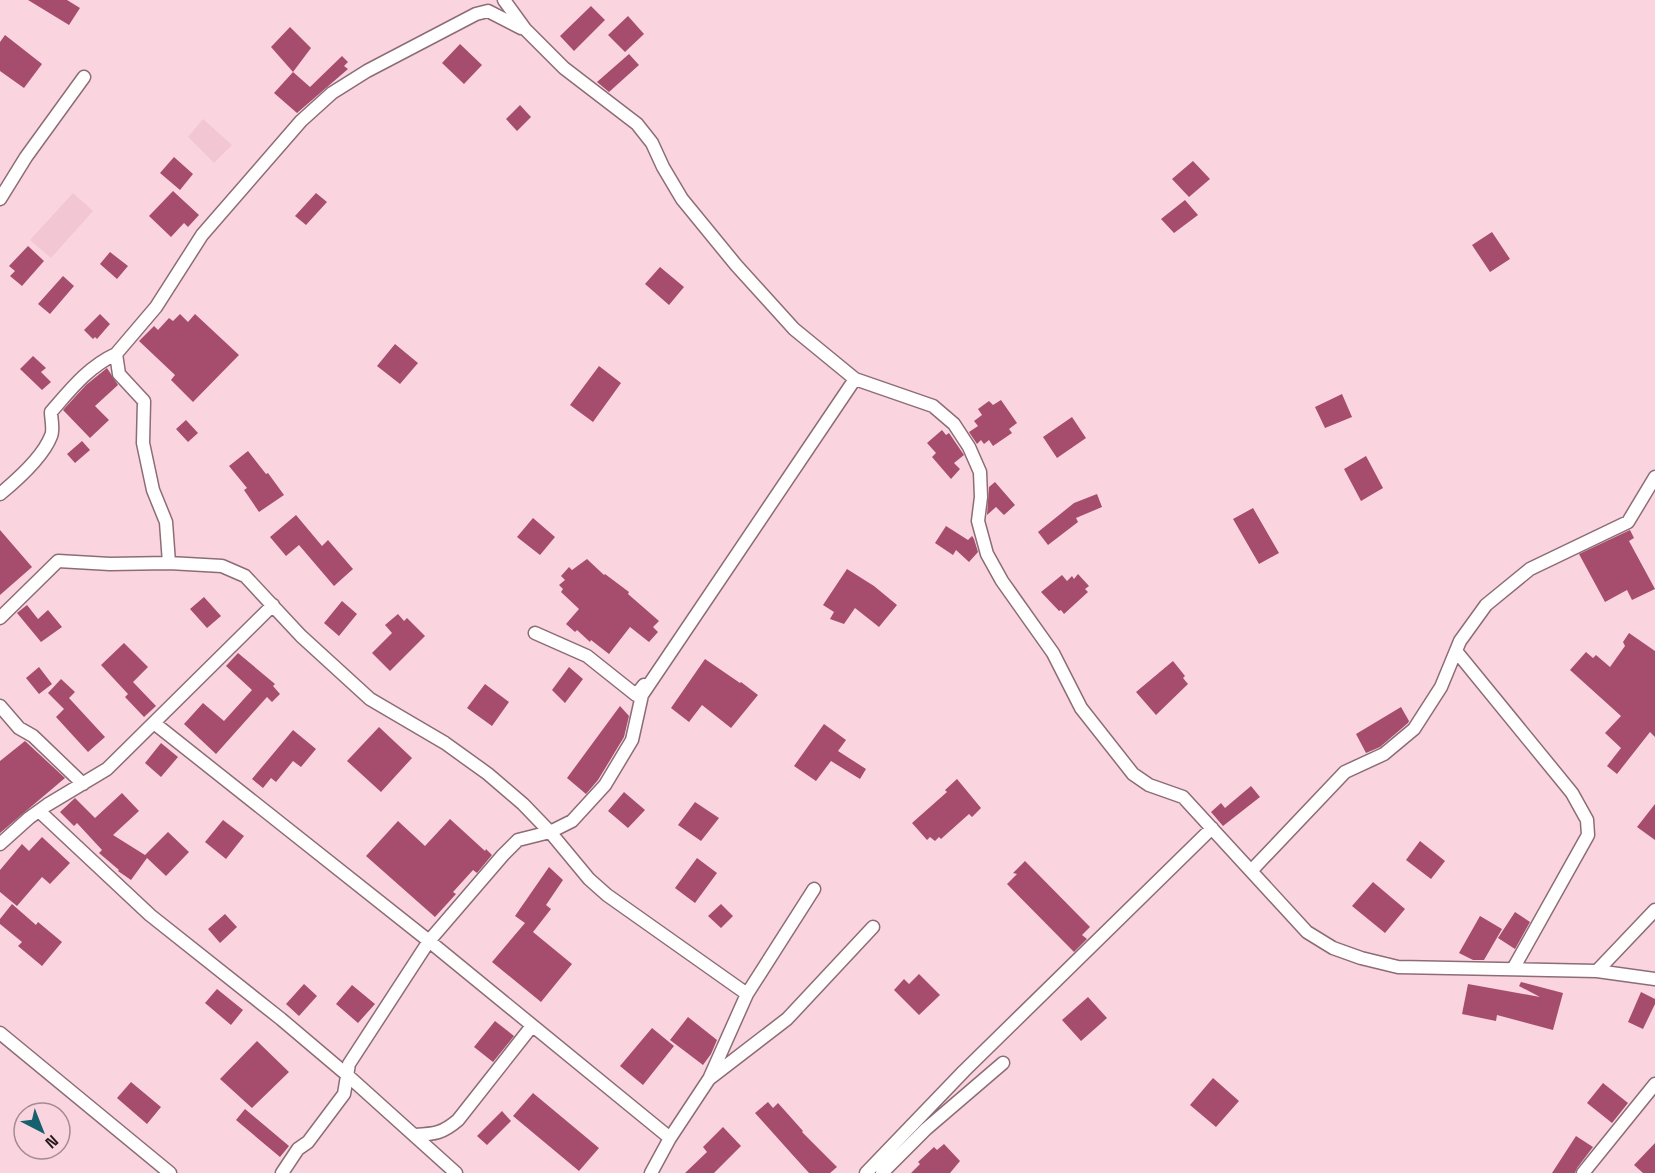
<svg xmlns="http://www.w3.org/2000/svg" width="1655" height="1173" font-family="'Space Grotesk',sans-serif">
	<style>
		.built { fill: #f3c6d3 }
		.building { fill: #a64c6d }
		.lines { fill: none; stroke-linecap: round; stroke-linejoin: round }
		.street-casing { stroke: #8d6c75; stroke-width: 15 }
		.street { stroke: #fff; stroke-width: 12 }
	</style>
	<rect width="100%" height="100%" fill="#fad5df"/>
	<path class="built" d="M203,119L232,145L214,163L188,137Z
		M73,193L93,211L51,258L30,240Z"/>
	<path class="building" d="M28,0H67L80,8L69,25Z
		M591,6L605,20L574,51L560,36Z
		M628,16L644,34L625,52L608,35Z
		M290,27L311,48L293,72L271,47Z
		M5,35L42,64L24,88L0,71V42Z
		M460,44L482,65L464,84L442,63Z
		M629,54L639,65L609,92L597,82Z
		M342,56L348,62L344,66L348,69L297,113L274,93L293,72L310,87Z
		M520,105L531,117L517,131L506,119Z
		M174,157L193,174L180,190L160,173Z
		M1193,161L1210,179L1189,197L1172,179Z
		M173,191L199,215L188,227L184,223L171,237L149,216Z
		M316,193L327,202L306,225L295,216Z
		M1185,200L1198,215L1174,233L1161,219Z
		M1492,232L1510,259L1490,272L1472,245Z
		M28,246L44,261L22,286L10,276L15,271L9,266Z
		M110,252L128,266L117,279L100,264Z
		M660,267L684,287L669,305L645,284Z
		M63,276L74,286L50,314L38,304Z
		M100,314L110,324L97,339L95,337L93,339L84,330Z
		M180,314L188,322L195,314L239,355L193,402L171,380L175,375L139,341L154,326L158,330L169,318L173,321Z
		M395,344L418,363L400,384L377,366Z
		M33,356L46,368L41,372L51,382L42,390L20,369Z
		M599,366L621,383L593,422L570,405Z
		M107,368L118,385L95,406L109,420L90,438L63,410L86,385Z
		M1342,394L1352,417L1325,428L1315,407Z
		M1001,400L1017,423L1009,429L1012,433L993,446L989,440L984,444L981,440L977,444L969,432L978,426L974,421L982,415L978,409L989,401L993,405Z
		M1072,417L1086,438L1057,458L1043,437Z
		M186,420L198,433L188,442L176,429Z
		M942,430L946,435L949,433L964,455L954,463L960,469L951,479L932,457L936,453L927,443Z
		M82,441L90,450L75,463L67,454Z
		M248,451L266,474L268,473L284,495L259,512L244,490L247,488L229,466Z
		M1366,456L1383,488L1361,501L1344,469Z
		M995,482L1015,505L1004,515L996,507L987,515L989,487Z
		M1097,494L1102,507L1076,518L1078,522L1048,545L1038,532L1074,503Z
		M1253,508L1279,553L1259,564L1233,519Z
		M296,515L322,546L328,540L353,569L334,586L299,545L286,556L270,537Z
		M533,518L555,537L540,555L517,537Z
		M946,526L968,540L972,536L974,539L978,552L969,562L956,550L953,555L935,543Z
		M0,530L32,567L0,595Z
		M1630,530L1634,538L1629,541L1655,589L1632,600L1627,590L1605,602L1579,554Z
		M587,559L604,575L605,574L629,592L628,594L659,621L653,627L658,632L649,642L630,627L609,654L591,640L590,642L577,630L575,632L566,624L579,609L561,592L563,589L559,585L565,580L561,576L569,567L572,570Z
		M847,569L874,586L897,605L879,627L855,608L844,624L830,619L834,612L823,605Z
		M1078,574L1089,586L1085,589L1088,592L1064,614L1061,610L1059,611L1041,592L1062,575L1067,581L1072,576L1074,579Z
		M204,597L221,616L207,628L190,609Z
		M342,601L357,614L339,636L324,623Z
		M27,605L38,619L48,610L62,627L41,642L17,613Z
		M398,614L404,621L407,618L425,636L390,671L372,653L392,633L385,625Z
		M1629,633L1655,651V737L1650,732L1617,774L1607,766L1621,748L1605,733L1621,716L1570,670L1586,652L1593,658L1596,655L1610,667L1625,646L1623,642Z
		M124,643L148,667L133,682L156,706L144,717L125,697L128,694L101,665Z
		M238,653L275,684L273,686L280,694L272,702L267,697L216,754L184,724L203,703L224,721L252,690L226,666Z
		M705,659L740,683L741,682L758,695L731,728L702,705L689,722L671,708Z
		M1173,661L1185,676L1183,678L1188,684L1156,715L1136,692Z
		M39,667L52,684L39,694L26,678Z
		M569,667L583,679L565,703L552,690Z
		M61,679L75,692L69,698L105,737L88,752L56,717L64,709L48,693Z
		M485,684L509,702L492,726L467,708Z
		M620,706L629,716L624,737L598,780L586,794L567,778Z
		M1401,707L1409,721L1408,723L1380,747L1366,753L1356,734Z
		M824,724L846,740L838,751L866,769L860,779L831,761L816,781L794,766Z
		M379,727L412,758L381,792L347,761Z
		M293,730L316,749L301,767L293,761L276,782L271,778L263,788L252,779Z
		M25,741L65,778L0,833V761Z
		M161,743L178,757L161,777L145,763Z
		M957,779L981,808L972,817L969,814L941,839L939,837L935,841L930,837L927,840L912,823L947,792L945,790Z
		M1251,786L1260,797L1223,826L1211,812L1221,803L1225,808Z
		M624,792L645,810L628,828L608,811Z
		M122,793L139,811L113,835L145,855L168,832L189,852L166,876L147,858L131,880L118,871L119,870L99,853L102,850L77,823L74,826L60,812L75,798L95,818Z
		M695,802L719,818L701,841L678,825Z
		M1655,804V840L1637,827Z
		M450,819L485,851L486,849L492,855L477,873L473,870L453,892L456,894L435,917L366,856L398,821L425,846Z
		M223,820L244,836L226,859L205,842Z
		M42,837L70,863L50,884L42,877L17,906L0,892V870L22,844L29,851Z
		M1420,841L1445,861L1431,879L1406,860Z
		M697,858L717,873L695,903L675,888Z
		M1025,861L1090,927L1082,935L1087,939L1074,952L1007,884L1017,874L1013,873Z
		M549,867L563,880L546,905L551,909L533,932L572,964L541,1002L492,962L525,923L515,916Z
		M1373,882L1405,909L1385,933L1352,906Z
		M12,904L36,925L38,922L62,942L42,966L18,946L22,942L0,924V919Z
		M721,904L733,916L721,928L708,916Z
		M1515,912L1530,922L1515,949L1498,938Z
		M225,914L237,927L220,943L208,929Z
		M1480,916L1502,929L1484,960H1473L1459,953Z
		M919,974L940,995L919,1015L894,990L904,979L909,984Z
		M1521,982L1563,993L1553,1030L1497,1015L1496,1021L1462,1014L1468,984L1540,997L1519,986Z
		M304,984L317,996L299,1016L286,1004Z
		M352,985L375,1004L358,1023L336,1004Z
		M217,989L243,1010L231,1025L205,1003Z
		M1641,992L1655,999V1004L1643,1029L1628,1022Z
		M1088,997L1107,1018L1081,1041L1062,1020Z
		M688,1017L717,1040L711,1054L703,1065L670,1040Z
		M495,1021L514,1036L493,1062L474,1047Z
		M652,1028L674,1046L643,1085L620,1066Z
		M257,1041L289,1072L252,1108L220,1079Z
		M1213,1078L1239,1101L1216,1127L1190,1105Z
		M131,1082L161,1107L147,1124L117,1098Z
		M1603,1083L1628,1103L1612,1123L1587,1103Z
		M533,1093L599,1148L579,1171L513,1116Z
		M768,1102L773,1108L778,1103L803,1131L802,1132L837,1167L830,1173H809L790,1152L755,1113Z
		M245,1109L289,1146L280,1157L236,1120Z
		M502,1111L511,1121L487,1145L477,1136Z
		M723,1127L741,1146L714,1173H685L707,1152L703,1147Z
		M1576,1136L1593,1147L1577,1168L1575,1173H1552Z
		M1655,1143V1173H1643L1634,1165Z
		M944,1144L960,1161L950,1173H911L920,1164L918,1162L934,1147L937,1150Z"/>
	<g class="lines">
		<g class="street-casing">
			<path id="street" d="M504,0L525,29L564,68L637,124L652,143L663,167L682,199L736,265L794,329L855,379L933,406L954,424L969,447L980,472L981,497L978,521L987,554L1002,581L1053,653L1081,708L1133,774L1149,785L1183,797L1307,932L1333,948L1361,958L1398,967L1597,971L1655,979
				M0,199L26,157L84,77
				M0,494C17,480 43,457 51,436C54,430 51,419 51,412C71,389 88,367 116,354
				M169,563L166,522L153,490L143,443L144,401L119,374L116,354L156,307L202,235L301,121L332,93L367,71L476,14L488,11L521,28
				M0,618L58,561L110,564L169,563L222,566L245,576L301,636L370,699L445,743L488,774L523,804L550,832L589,879L607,895L747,994
				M535,633L587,656L636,695L644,685
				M1456,651L1572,793L1587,820L1588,835L1513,969
				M0,706L19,728L33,736L83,784
				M154,723L429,941L670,1138
				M39,811L150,915L281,1019L346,1074L456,1173
				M0,844L29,818L47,805L107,769L273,605
				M1251,871L1345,772L1384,754L1414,729L1441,687L1460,641L1486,605L1530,569L1628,522L1655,477
				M1597,971L1655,910
				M0,1033L170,1173
				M710,1077L747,994L814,889
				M415,1135C435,1134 443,1133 458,1120L532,1026
				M282,1173L298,1149L308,1142L344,1094L349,1064L429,941L503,855L518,840L550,832L572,821L605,785L632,740L642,695L855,379
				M651,1173L670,1138L709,1079L787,1019L873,927
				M866,1173L964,1071L1212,828
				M882,1173L926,1129L1003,1063
				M1583,1173L1655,1084"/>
		</g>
		<use href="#street" class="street"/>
	</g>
	<g transform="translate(42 1131) rotate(138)"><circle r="28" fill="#fad5df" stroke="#a58a91" stroke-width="1.5"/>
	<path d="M0-4.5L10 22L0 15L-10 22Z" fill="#17616f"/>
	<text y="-9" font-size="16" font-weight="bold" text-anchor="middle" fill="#26191d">N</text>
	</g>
</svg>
